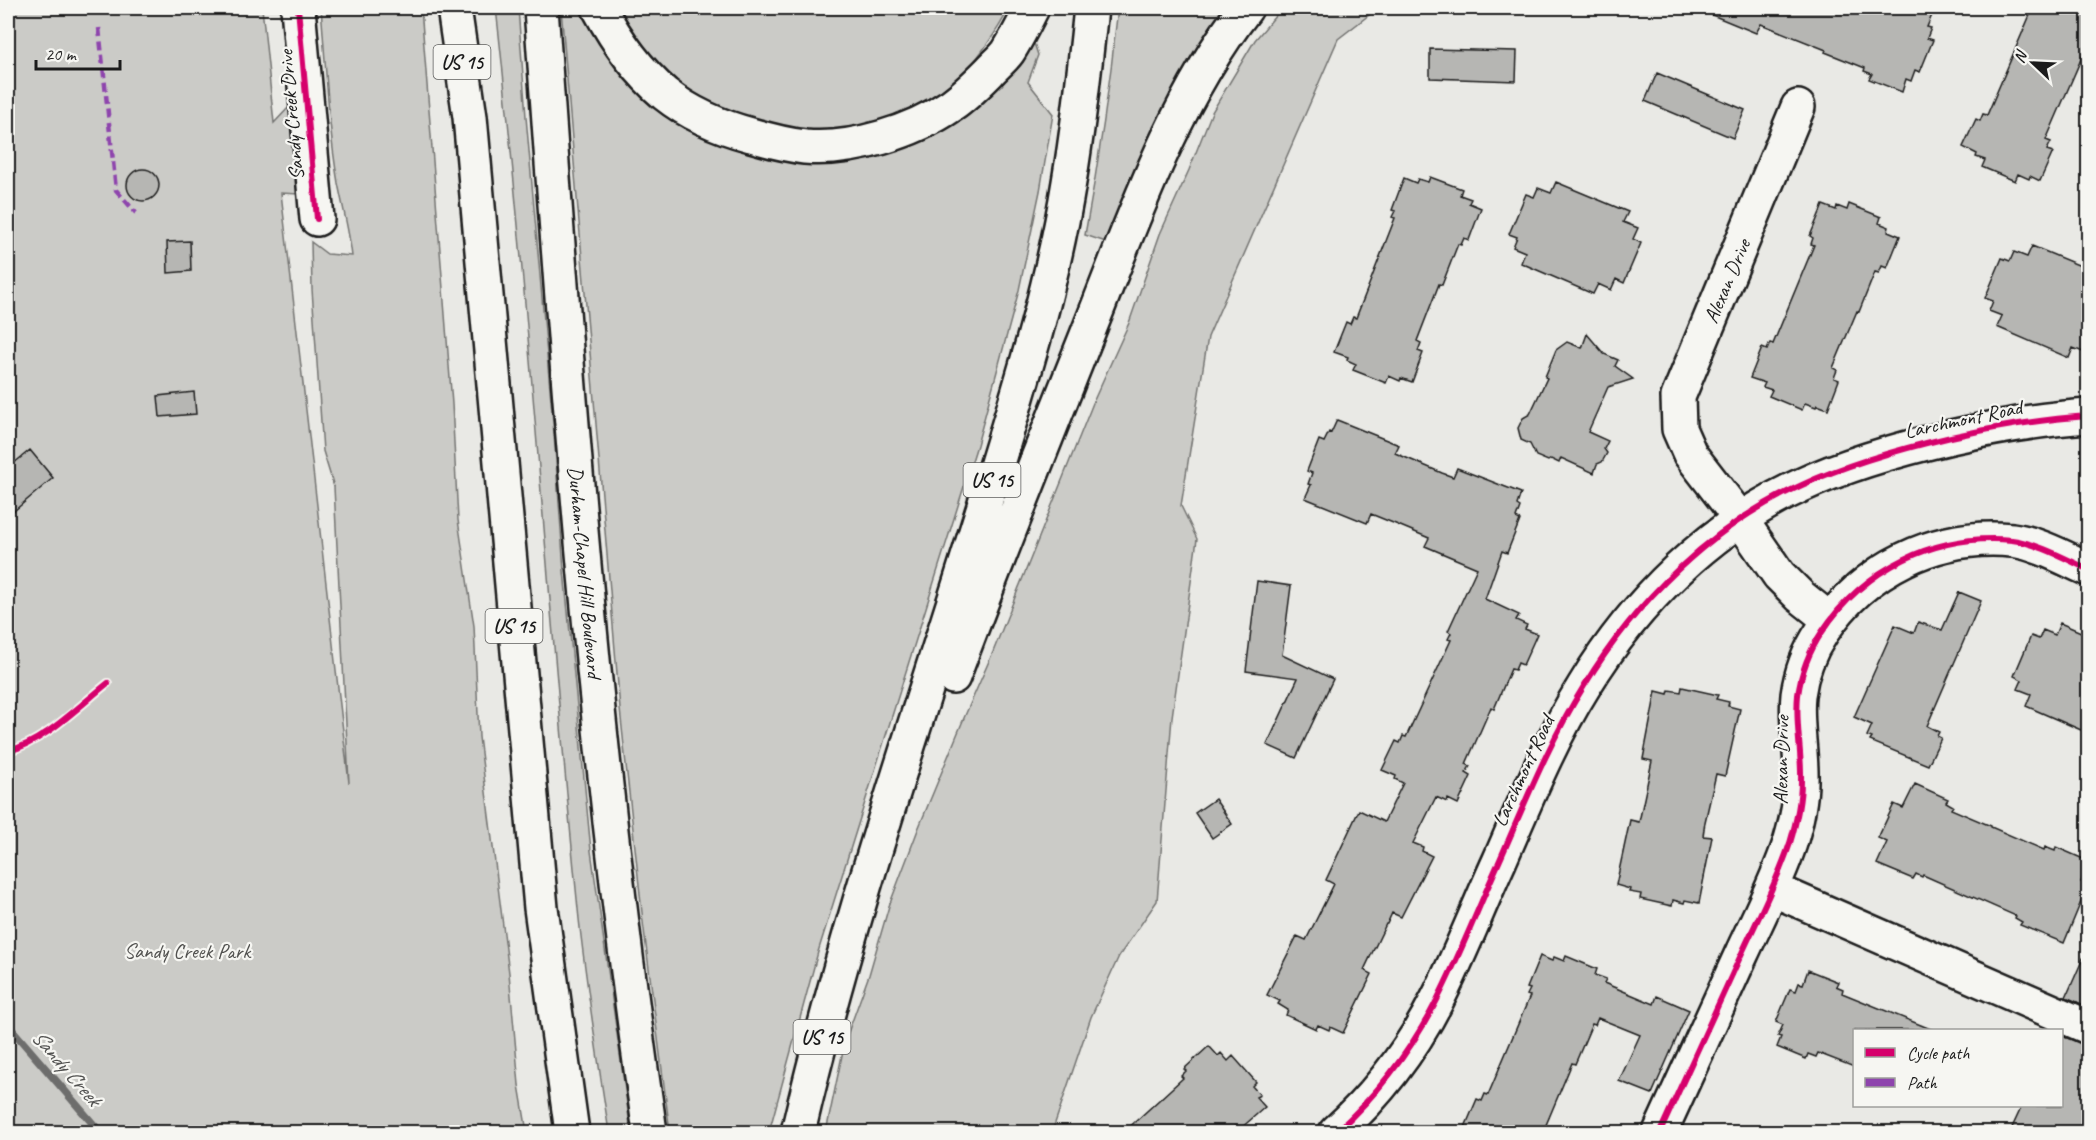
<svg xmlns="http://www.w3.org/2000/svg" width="2096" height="1140" font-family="Caveat,sans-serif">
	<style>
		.green { fill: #cbcbc7; stroke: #747472; stroke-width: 1.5 }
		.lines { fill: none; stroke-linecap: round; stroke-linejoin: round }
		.stream { stroke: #6d6d6c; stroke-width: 8 }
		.building { fill: #b6b6b3; stroke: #1c1c1c; stroke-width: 1.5 }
		.minor-casing { stroke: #1c1c1c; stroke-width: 38 }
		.major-casing { stroke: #1c1c1c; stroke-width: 38 }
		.highway-casing { stroke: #1c1c1c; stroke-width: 38 }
		.minor { stroke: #f6f6f2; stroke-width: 33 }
		.major { stroke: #f6f6f2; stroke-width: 33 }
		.highway { stroke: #f6f6f2; stroke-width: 33 }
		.quiet { stroke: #8e44ad; stroke-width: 4.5; stroke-dasharray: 9 4.5; stroke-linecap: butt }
		.cycleway-casing { stroke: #f6f6f2; stroke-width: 10 }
		.cycleway { stroke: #d6006c; stroke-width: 6 }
		.labels { text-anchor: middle; stroke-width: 4.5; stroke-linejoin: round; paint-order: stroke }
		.shield { fill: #f6f6f2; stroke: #5d5d5c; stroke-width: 1.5 }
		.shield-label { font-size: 20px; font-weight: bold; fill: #1c1c1c }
		.street-label { font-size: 21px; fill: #1c1c1c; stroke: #f6f6f2 }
		.park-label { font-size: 21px; fill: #51514f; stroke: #f6f6f2 }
		.water-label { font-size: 22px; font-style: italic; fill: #525251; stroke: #f6f6f2 }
	</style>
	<rect width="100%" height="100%" fill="#e9e9e5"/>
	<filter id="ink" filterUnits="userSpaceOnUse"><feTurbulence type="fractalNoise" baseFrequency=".0167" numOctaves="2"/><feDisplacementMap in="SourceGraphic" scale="12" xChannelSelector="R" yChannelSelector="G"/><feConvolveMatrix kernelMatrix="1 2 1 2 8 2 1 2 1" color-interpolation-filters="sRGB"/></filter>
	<g filter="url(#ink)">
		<path class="green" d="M8,8H262L274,123L291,105L299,194L281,193L349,783L334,487L323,451L312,289L311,242L327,254L352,256C349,231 343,208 338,183C328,125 326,66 321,8H421L452,404L458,520L474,626L479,737L509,973L519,1085L527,1132H8Z
			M496,8H518L526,117L554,434L564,571L591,851L631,1132H609C598,1061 587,990 579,919C548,615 530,311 496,8Z
			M561,8H584L695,130L736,149L776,160L818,164L876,158L928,139L974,111L1016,70L1032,37L1038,55L1028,82L1053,114L1040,191L1019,290L977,445L818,952L769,1132H670L643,922L620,709Z
			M613,8H1009C999,29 974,65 956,81C889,141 765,147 692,95C679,86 664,74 653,63C638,47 626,26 613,8Z
			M1118,8H1230L1106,242L1085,235C1099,160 1110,84 1118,8Z
			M1282,8H1378L1338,39L1208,337L1181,506L1197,539L1172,717L1157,901L1119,956L1091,1017L1052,1132H826L845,1041L869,975L889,906L919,827L964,718L993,652L1095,398L1129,323L1160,234L1189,170L1212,112L1255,40Z"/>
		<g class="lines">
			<path class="stream" d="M8,1025L100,1132"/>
		</g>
		<path class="building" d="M1695,8H1914L1932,15L1927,27L1931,28L1927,38L1933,40L1920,72L1915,70L1911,81L1906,79L1902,92L1869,79L1872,74L1864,71L1865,68L1825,52L1826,50L1761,24L1756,33Z
			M2033,8H2088V43L2046,140L2051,142L2047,150L2053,152L2040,181L2030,176L2029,179L2018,174L2015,181L1982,167L1985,160L1976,157L1977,154L1963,147L1976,119L1980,121L1983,114L1987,115Z
			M1430,49L1517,51L1516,81L1430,78Z
			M1657,73L1745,110L1733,138L1645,101Z
			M127 185a16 16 0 1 1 32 0a16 16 0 1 1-32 0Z
			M1430,177L1462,189L1460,195L1471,199L1469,203L1481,208L1469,240L1464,238L1461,245L1458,244L1442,285L1439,284L1417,341L1421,343L1418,351L1423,353L1412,382L1401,378L1400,381L1389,376L1386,383L1353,370L1356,364L1347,360L1348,357L1334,352L1346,322L1350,324L1353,317L1356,318L1395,218L1392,217L1395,211L1392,210L1404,178L1416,183L1418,179L1428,182Z
			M1556,182L1628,212L1623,222L1638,228L1633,239L1641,243L1624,283L1616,279L1611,290L1598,284L1593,294L1521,263L1525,252L1513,247L1517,237L1509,234L1526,194L1534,197L1538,188L1551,193Z
			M1849,204L1881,217L1879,223L1889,227L1888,231L1900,236L1887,268L1882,266L1879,273L1875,272L1859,312L1857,311L1833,368L1837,370L1834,378L1839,380L1828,409L1817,405L1816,407L1805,403L1802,410L1769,396L1772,390L1763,387L1765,383L1750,378L1762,348L1767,350L1770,343L1773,344L1814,245L1811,244L1813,238L1810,236L1823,205L1836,210L1837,206L1847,210Z
			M190,241L191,271L168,273L167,242Z
			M2032,246L2088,269V354L2073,348L2069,358L1997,327L2002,316L1989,311L1993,301L1985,298L2002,258L2010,261L2014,252L2027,257Z
			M1587,334L1604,354L1618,360L1615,366L1633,379L1608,387L1588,432L1608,441L1604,449L1607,453L1602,462L1597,464L1594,473L1561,458L1559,463L1551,459L1548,461L1536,456L1530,444L1521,440L1518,428L1523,418L1530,414L1547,378L1545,377L1556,350L1567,342L1582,348Z
			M194,392L196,414L160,417L158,396Z
			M1337,420L1399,445L1395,453L1442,473L1453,477L1457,468L1521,493L1517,505L1520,507L1516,518L1520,520L1507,553L1502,551L1485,599L1519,615L1516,620L1527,625L1525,629L1537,634L1523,665L1518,663L1515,670L1511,669L1494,709L1491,707L1466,764L1470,766L1466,773L1471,776L1458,804L1448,799L1447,802L1436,797L1413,843L1423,847L1422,851L1432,856L1401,917L1392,913L1387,924H1386L1364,970L1372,974L1343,1033L1330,1027L1329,1030L1318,1025L1316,1029L1286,1015L1288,1010L1278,1004L1280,1001L1267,995L1297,936L1306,940L1334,884L1326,880L1359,810L1384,822L1403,783L1395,779L1396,776L1382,770L1396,741L1400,743L1403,736L1406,737L1451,640L1448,639L1451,633L1448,631L1477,568L1425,546L1429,538L1398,525L1371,514L1367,523L1305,498L1311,485L1308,484L1312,473L1307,471L1319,440L1324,442L1329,432L1331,433Z
			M30,450L53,478L8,516V468Z
			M1257,581L1291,586L1282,655L1333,679L1296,758L1267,745L1298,678L1246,671Z
			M1959,592L1981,601L1927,726L1939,732L1937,736L1941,738L1928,765L1870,741L1872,738L1867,736L1872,725L1854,717L1895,625L1914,633L1918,622L1942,630Z
			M2060,623L2088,635V733L2026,706L2031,694L2018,689L2022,680L2014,676L2031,636L2039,639L2043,630L2055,635Z
			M1682,687L1718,695L1716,699L1729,702L1728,706L1740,709L1725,776L1716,774L1705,822L1703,836L1712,837L1699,903L1685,900L1684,903L1673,900L1672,906L1640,899L1641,894L1629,892L1630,889L1616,885L1630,820L1639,822L1652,761L1643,759L1656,691L1668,694L1669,690L1681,692Z
			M1915,784L1948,799L1946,802L1953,806L1951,809L1991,826V827L2044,850L2045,847L2055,851L2056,847L2088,861L2081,882L2088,885L2064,943L2020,925L2022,922L2015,918L2016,916L1923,875L1922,877L1916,874L1913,879L1877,864L1887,842L1878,838L1894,804L1903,808Z
			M1215,799L1232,824L1212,838L1195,813Z
			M2088,947V1007L2066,997Z
			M1540,956L1552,961L1554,957L1564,961L1566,956L1597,969L1595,975L1606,979L1604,983L1654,1004L1657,996L1689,1010L1652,1094L1619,1081L1640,1035L1598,1018L1595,1025L1592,1024L1575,1064L1572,1063L1543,1132H1463L1477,1099L1482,1101L1485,1094L1488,1095L1530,996L1527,995L1530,989L1527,988Z
			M1808,970L1838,982L1836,986L1843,989L1842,993L1933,1030H1854V1067L1818,1053L1816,1057L1808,1054L1806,1059L1777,1047L1781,1037L1778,1036L1783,1025L1776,1022L1790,989L1796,991L1799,983L1803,984Z
			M2061,1036L2088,1045V1132H2010L2022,1106H2061Z
			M1209,1046L1218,1056L1221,1053L1228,1061L1233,1056L1256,1082L1252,1086L1260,1095L1256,1097L1265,1107L1239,1130L1236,1126L1229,1132H1124L1183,1078L1181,1076L1186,1071L1184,1069Z"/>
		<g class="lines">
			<g class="minor-casing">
				<path id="minor" d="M298,8L317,219
					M1798,107L1678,397L1679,429L1690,454L1741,520L1779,575L1800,596L1830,620
					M1772,889L2088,1027
					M1336,1132C1377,1095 1412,1049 1437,1000C1460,955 1478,908 1499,862C1525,803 1549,742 1584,686C1635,602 1711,526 1802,485C1849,463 1900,449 1951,437C1996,427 2042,419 2088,416
					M1660,1132C1687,1073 1714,1014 1741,955C1758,918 1777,882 1790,843C1796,823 1801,801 1801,781C1802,752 1795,723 1798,695C1801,672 1810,650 1822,632C1864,568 1936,533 2012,540C2037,543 2066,559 2088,569"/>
			</g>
			<g class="major-casing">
				<g id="major">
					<path id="s1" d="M541,8C567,383 595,760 650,1132"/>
				</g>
			</g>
			<g class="highway-casing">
				<path id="highway" d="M454,8L470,117L541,908L572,1132
					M599,8C616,40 637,70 665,94C690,114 721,127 751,135C768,140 787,145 805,147C852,151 913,132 952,105C965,96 978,83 989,72C995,65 1003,59 1008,52C1017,38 1025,22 1032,8
					M953,677C997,559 1044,443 1091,325C1133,219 1175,99 1246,8
					M798,1132C848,916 923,705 988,493C1019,391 1052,288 1069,182C1079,124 1085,66 1091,8"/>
			</g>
			<use href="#minor" class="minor"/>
			<use href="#major" class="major"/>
			<use href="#highway" class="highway"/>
			<path class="quiet" d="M99,28L116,190L136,213"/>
			<g class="cycleway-casing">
				<path id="cycleway" d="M298,8L317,219
					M8,751C43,743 79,706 108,683
					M1336,1132C1377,1095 1412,1049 1437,1000C1460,955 1478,908 1499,862C1525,803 1549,742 1584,686C1635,602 1711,526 1802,485C1849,463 1900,449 1951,437C1996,427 2042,419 2088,416
					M1660,1132C1687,1073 1714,1014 1741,955C1758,918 1777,882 1790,843C1796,823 1801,801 1801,781C1802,752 1795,723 1798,695C1801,672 1810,650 1822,632C1864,568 1936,533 2012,540C2037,543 2066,559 2088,569"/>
			</g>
			<use href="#cycleway" class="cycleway"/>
		</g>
	</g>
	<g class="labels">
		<g class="shield">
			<rect x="433.5" y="45" width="57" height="34" rx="4.5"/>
			<rect x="963.5" y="463" width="57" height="34" rx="4.5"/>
			<rect x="485.5" y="609" width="57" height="34" rx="4.5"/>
			<rect x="793.5" y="1020" width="57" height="34" rx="4.5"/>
		</g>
		<g class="shield-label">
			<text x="462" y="69">US 15</text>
			<text x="992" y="487">US 15</text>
			<text x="514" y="633">US 15</text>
			<text x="822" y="1044">US 15</text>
		</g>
		<g class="street-label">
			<text transform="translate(291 115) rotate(-95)" y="7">Sandy Creek Drive</text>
			<text transform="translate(1727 281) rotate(-67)" y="7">Alexan Drive</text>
			<text transform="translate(1963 419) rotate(-12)" y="7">Larchmont Road</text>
			<text dy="7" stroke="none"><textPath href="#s1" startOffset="566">Durham-Chapel Hill Boulevard</textPath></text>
			<text transform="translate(1781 760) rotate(-89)" y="7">Alexan Drive</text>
			<text transform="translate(1523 771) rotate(-65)" y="7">Larchmont Road</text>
		</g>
		<g class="park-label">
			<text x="187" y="958">Sandy Creek Park</text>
		</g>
		<g class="water-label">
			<text transform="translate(67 1067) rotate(49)" y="8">Sandy Creek</text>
		</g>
	</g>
	<rect width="2096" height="1140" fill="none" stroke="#f6f6f2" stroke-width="30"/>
	<rect x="15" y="15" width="2066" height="1110" fill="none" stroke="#1c1c1c" stroke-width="2" filter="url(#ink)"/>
	<rect x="1853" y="1029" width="210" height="78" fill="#f6f6f2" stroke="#9f9f9c" stroke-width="1.5"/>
	<rect x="1865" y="1048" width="30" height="9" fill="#d6006c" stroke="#9f9f9c" stroke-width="1.5"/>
	<text x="1907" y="1059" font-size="18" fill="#1c1c1c">Cycle path</text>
	<rect x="1865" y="1078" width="30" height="9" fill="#8e44ad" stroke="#9f9f9c" stroke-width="1.5"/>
	<text x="1907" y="1089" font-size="18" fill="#1c1c1c">Path</text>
	<g transform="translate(2033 63) rotate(293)" stroke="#f6f6f2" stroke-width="4.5" paint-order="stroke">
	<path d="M0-4.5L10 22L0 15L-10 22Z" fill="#1c1c1c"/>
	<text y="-9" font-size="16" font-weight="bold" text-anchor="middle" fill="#1c1c1c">N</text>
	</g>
	<path d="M36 60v9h84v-9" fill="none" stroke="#1c1c1c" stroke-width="3"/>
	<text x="45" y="60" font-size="18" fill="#1c1c1c" stroke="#f6f6f2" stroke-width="4.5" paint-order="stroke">20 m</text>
</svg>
